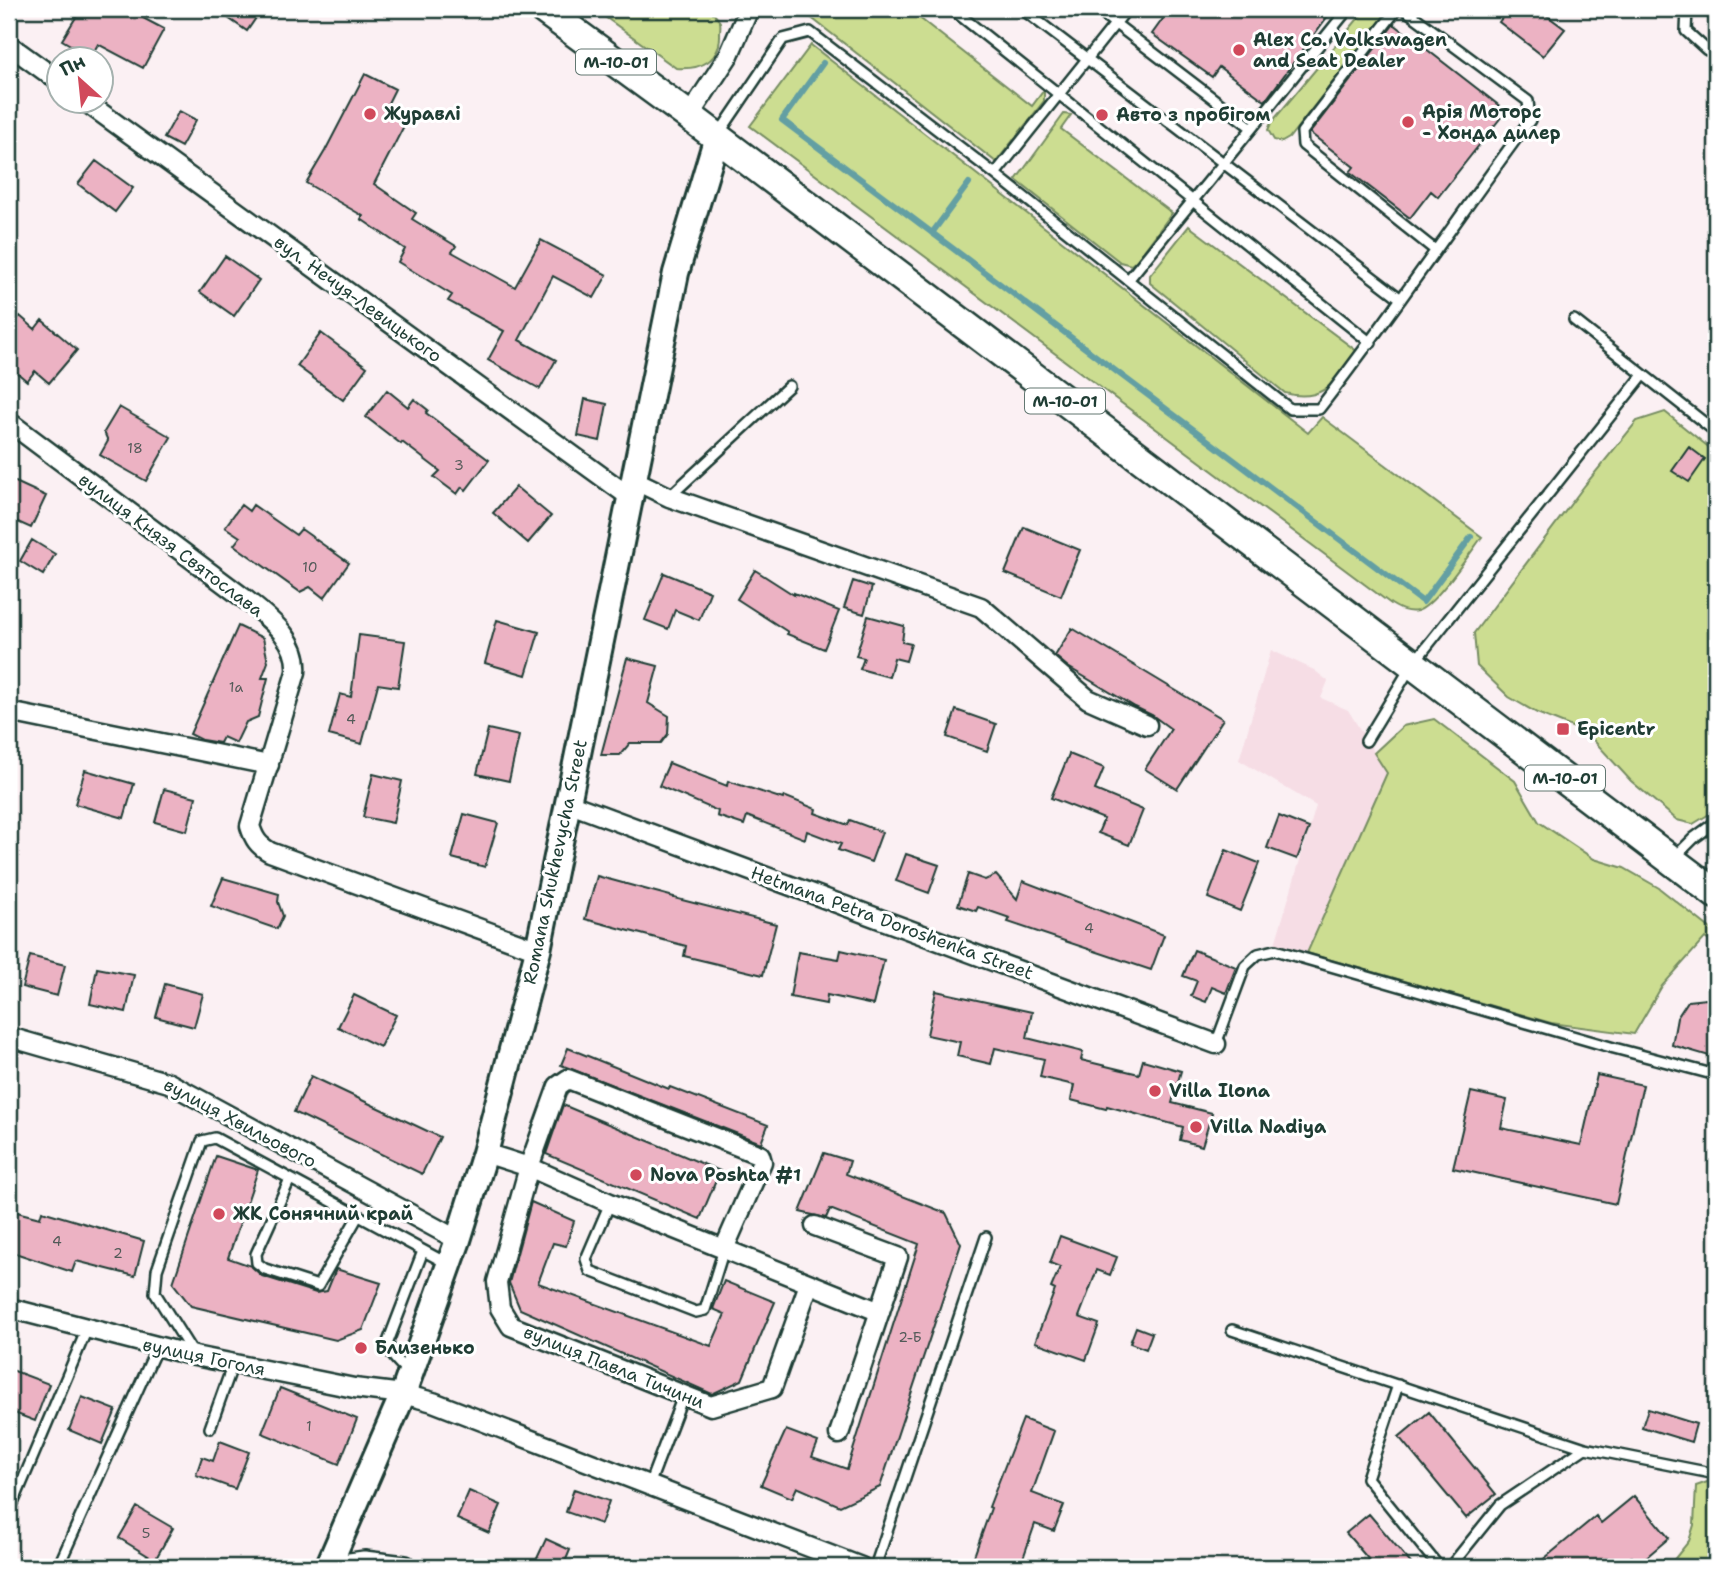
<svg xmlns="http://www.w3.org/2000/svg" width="1725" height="1576" font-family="'Shantell Sans',sans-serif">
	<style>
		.built { fill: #f6dde5 }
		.green { fill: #ccdd91; stroke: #768d62; stroke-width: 2 }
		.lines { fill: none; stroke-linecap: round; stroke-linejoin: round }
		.stream { stroke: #639fa3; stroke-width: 6 }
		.building { fill: #ecb2c3; stroke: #1f3d34; stroke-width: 2 }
		.service-casing { stroke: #1f3d34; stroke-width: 14 }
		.minor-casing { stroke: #1f3d34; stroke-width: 23 }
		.tertiary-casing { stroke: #1f3d34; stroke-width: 26 }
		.secondary-casing { stroke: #1f3d34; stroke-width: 30 }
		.trunk-casing { stroke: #1f3d34; stroke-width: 33 }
		.service { stroke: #fff; stroke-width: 9 }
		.minor { stroke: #fff; stroke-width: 18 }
		.tertiary { stroke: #fff; stroke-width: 21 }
		.secondary { stroke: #fff; stroke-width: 24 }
		.trunk { stroke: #fff; stroke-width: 28 }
		.poi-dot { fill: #d1495b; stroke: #fff; stroke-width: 2.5 }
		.labels { text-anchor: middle; stroke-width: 6; stroke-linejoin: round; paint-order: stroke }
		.number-label { font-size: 14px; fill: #525a58 }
		.shield { fill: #fff; stroke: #627771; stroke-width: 2 }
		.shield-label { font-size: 16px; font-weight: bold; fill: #1f3d34 }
		.poi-label { font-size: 18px; font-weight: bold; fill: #1f3d34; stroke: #fff; text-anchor: start }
		.street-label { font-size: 18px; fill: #1f3d34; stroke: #fff }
	</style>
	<rect width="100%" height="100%" fill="#fbf0f3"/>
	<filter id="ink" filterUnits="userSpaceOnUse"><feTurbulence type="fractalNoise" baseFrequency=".0143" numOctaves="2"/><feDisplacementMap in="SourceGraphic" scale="14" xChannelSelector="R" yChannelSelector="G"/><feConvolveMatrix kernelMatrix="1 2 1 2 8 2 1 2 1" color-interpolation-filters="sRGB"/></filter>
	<g filter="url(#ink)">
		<path class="built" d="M1271,650L1314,670L1328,681L1321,698L1348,710L1387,773L1307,953L1275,944L1316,806L1239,760Z"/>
		<path class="green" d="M594,9H710C712,12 718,18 720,22C721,25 720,29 720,33C721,61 701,70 676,68Z
			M800,9H908L1032,106L1044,90V101L996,162Z
			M1366,9H1390L1289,138L1282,142L1274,140L1268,130L1271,123Z
			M811,45L1308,433L1322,417L1482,537C1470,553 1434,607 1417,611C1407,613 1399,609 1391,604L750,126Z
			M1064,114L1071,115L1061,129L1172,213L1137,260L1131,265L1120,262L1016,180Z
			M1189,226L1358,352C1336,379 1324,404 1285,393L1150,283V275Z
			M1665,412L1716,453V810L1693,824L1677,820L1631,781L1587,733L1537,713L1509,697L1477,666L1474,633L1585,485L1637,421Z
			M1434,719L1515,781L1539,822L1594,859L1624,868L1659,888L1716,933V946L1705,938L1662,986L1634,1034L1551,1023L1307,953L1387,773L1374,753L1403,726Z
			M1713,1480L1716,1486V1567H1668L1689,1541L1694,1525L1696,1486Z"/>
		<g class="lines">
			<path class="stream" d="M823,63L782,120L1423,602L1471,537
				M932,233L969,183"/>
		</g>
		<path class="building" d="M81,9H126L164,29L143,68L98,44L91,57L62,40Z
			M215,9H262L247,31Z
			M1170,9H1333L1265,101L1219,67L1212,77L1152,34Z
			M1509,9H1538L1565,29L1543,56L1499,22Z
			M1394,24L1506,111L1438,197L1431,191L1410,218L1350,172L1354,167L1310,133Z
			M365,74L395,89L385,109L407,120L374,184L416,213L412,219L456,246L452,252L515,287L541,240L607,275L594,298L553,276L519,340L556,360L540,389L488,360L504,331L448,301L452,295L398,262L405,249L361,219L363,216L306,183L325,151Z
			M179,111L196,120L181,147L164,138Z
			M96,161L133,188L115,212L78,184Z
			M225,256L259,280L234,316L200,292Z
			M20,316L35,329L42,320L77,350L49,383L35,371L27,381L9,366V329Z
			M321,333L367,367L343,400L297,366Z
			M387,390L408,407L414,399L428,410L426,413L489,460L466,490L462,487L457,494L434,477L440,471L402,442L401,444L366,417Z
			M585,399L607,404L600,441L578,436Z
			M119,407L171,437L146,481L100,455L108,441L104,432Z
			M1689,447L1705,459L1689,482L1672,471Z
			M9,479L46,496L31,528L9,518Z
			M516,487L551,516L528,543L493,513Z
			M241,505L249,511L253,505L296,535L301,529L349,563L324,598L310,587L300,592L234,545L240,537L225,527Z
			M1024,527L1080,550L1061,596L1005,573Z
			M32,540L55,554L43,575L20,561Z
			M755,570L794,595V593L839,611L824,649L787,634L788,632L737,599Z
			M664,573L710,592L699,620L675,610L668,629L645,620Z
			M853,581L872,587L864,614L844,608Z
			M868,616L904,626L902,642L911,644L906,661L894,658L889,677L860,669L864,658L856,656Z
			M497,620L539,632L526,675L485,663Z
			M238,626L263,638L268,662L262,678H268L258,717L246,722L236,743L223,737L220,743L202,740L190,734Z
			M1072,628L1223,719L1177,789L1145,769L1171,729L1152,715L1135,707L1068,667L1055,656Z
			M359,635L405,641L398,687L378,684L362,744L329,735L340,694L351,697Z
			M627,658L658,666L648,703L669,716L668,734L661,743H630L620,755H601Z
			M956,710L996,724L987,751L947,737Z
			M488,729L519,736L509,781L477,774Z
			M1069,754L1104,768L1095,790L1143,810L1129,845L1098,833L1104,819L1051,798Z
			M669,763L727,786L728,781L783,799L784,796L816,809L815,813L848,825L850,820L882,832L871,862L838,850L841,844L807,831L805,839L747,816L744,825L717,816L718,811L659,786Z
			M85,770L134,784L124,818L75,804Z
			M373,774L402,781L393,823L363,817Z
			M164,789L196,797L187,831L155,822Z
			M464,814L498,823L485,867L452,858Z
			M1279,816L1309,828L1297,859L1267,848Z
			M1226,850L1259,863L1240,911L1208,898Z
			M906,854L939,865L929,893L896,881Z
			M968,874L985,880L996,875L1017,899L1023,881L1164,935L1151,970L1008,922L1010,918L978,907L976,911L958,905Z
			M597,876L674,897V898L776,924L763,975L684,956L686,946L585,919Z
			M223,878L279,894L278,902L283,916L277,929L211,906Z
			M841,950L884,960L873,1005L827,995L826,1004L790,997L798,952L839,959Z
			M1194,950L1236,967L1226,993L1212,987L1206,1002L1191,996L1197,981L1183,976Z
			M30,956L65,965L57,996L22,987Z
			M97,968L134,975L126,1012L90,1004Z
			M165,984L203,994L194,1027L156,1017Z
			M936,991L1032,1012L1027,1038L1083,1052L1081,1060L1139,1074L1143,1060L1181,1071L1172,1103L1212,1113L1202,1146L1180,1140L1183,1127L1107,1106L1106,1109L1071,1100L1074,1085L1040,1077L1044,1059L995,1048L991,1064L957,1056L960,1042L927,1035Z
			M354,995L396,1015L380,1047L338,1027Z
			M1706,999L1716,1007V1058L1672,1045L1677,1018L1688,1001Z
			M568,1048L669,1089L670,1087L768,1125L761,1143L561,1065Z
			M1597,1075L1643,1085L1616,1204L1453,1168L1471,1092L1507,1100L1501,1128L1581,1145Z
			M311,1076L440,1137L422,1174L294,1112Z
			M563,1105L720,1171L700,1219L546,1154Z
			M824,1153L850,1161L846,1174L946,1213L961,1244L880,1487L840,1506L797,1487L792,1498L761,1485L786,1430L818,1442L812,1457L847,1469L919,1244L830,1209L826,1218L800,1212Z
			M216,1156L258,1170L228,1258L251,1266L262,1276L316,1293L327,1291L336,1269L381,1283L363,1330L336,1340L191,1306L173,1283Z
			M531,1202L574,1221L566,1246L553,1243L538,1283L711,1346L725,1314L713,1309L724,1281L775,1302L742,1380L712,1394L520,1309L509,1283Z
			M9,1210L40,1218L42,1211L144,1241L135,1276L76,1261L72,1272L9,1251Z
			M1060,1236L1117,1257L1110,1275L1097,1270L1079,1317L1099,1324L1086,1360L1035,1342L1055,1290L1051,1288L1060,1267L1050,1263Z
			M1136,1327L1152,1333L1146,1349L1130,1343Z
			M9,1369L49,1384L35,1421L9,1411Z
			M280,1388L357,1419L339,1464L262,1433Z
			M82,1397L116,1410L102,1444L69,1430Z
			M1648,1409L1696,1424L1691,1442L1642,1427Z
			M1429,1412L1496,1494L1466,1518L1399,1437Z
			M1023,1419L1054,1431L1032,1493L1064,1505L1054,1531L1035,1524L1020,1567H986L972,1562L991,1508L989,1507Z
			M220,1441L249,1452L235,1489L196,1475L202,1457L213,1461Z
			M574,1489L609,1501L601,1524L566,1512Z
			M469,1491L501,1505L489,1533L457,1519Z
			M1634,1496L1669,1538L1637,1565L1631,1557L1619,1567H1534L1596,1516L1601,1523Z
			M137,1507L173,1528L155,1560L119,1538Z
			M1369,1514L1414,1567H1375L1346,1533Z
			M546,1539L570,1550L563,1567H533Z"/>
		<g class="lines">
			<g class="service-casing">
				<path id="service" d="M952,9L1371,343
					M1022,9L1401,299
					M1096,9L1252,128L1129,279
					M1397,9L1302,132L1303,145L1435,250
					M1687,9L1686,31L1707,50
					M1252,128L1348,9
					M718,135L783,39L810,32L995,174L1290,409H1319C1392,315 1459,216 1530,120L1528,101L1404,9
					M995,174L1127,9
					M1574,320L1716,432
					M669,497L789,386
					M1366,741L1412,665L1643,375
					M1675,857L1694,838L1716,822
					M1216,1044L1245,966L1258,954L1275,950L1614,1048L1716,1075
					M290,1179L256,1254L257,1263L265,1269L318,1286L358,1216
					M610,1203L586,1259L590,1271L696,1312L705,1310L724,1249
					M1232,1330L1585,1448L1716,1474
					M194,1355L155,1293L157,1270L202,1141L215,1138L448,1264
					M408,1372C399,1363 389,1355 388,1342L423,1251
					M1398,1385L1367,1478L1439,1567
					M210,1428L233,1364
					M649,1485L683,1396
					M9,1513L87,1329
					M58,1567L157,1347
					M875,1567L986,1237
					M1450,1567L1500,1505L1585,1448"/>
			</g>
			<g class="minor-casing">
				<path id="minor" d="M9,45L60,82
					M86,102L630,497
					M689,116L729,55L749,9
					M9,422L245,599C268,618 299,639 296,672L250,826C254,839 258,845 270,852L538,950
					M634,480L669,497L981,607L1088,699L1147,725
					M9,712L269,765
					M568,803L1216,1044
					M9,1037L169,1083L458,1240
					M485,1153L529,1167L610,1203L880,1312
					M815,1226L898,1257L839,1434
					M724,1249L762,1162L760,1155L568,1079L558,1086L529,1167L497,1282L500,1308L511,1326L711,1406L772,1388L809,1284
					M9,1308L195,1356L354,1388L403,1394L433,1402L861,1567"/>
			</g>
			<g class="tertiary-casing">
				<path id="tertiary" d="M329,1567L364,1562L405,1567"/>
			</g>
			<g class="secondary-casing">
				<path id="secondary" d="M328,1567L403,1394L458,1240L485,1153L538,950L676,273L717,137"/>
			</g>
			<g class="trunk-casing">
				<path id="trunk" d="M543,9L689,116L1716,894"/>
			</g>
			<use href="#service" class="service"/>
			<use href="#minor" class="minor"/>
			<use href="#tertiary" class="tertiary"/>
			<use href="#secondary" class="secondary"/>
			<use href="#trunk" class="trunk"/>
		</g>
	</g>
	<g class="poi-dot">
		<circle cx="1239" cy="50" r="7"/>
		<circle cx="370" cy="114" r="7"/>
		<circle cx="1102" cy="115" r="7"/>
		<circle cx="1408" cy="122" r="7"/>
		<rect x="1556" y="722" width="14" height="14" rx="3.5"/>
		<circle cx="1155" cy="1091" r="7"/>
		<circle cx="1196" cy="1127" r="7"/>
		<circle cx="636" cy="1175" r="7"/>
		<circle cx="219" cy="1214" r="7"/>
		<circle cx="361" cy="1348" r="7"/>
	</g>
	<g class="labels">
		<g class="number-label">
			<text x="135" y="453">18</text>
			<text x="459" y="470">3</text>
			<text x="310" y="572">10</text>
			<text x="236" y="692">1а</text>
			<text x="351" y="724">4</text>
			<text x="1089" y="933">4</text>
			<text x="57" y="1246">4</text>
			<text x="118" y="1258">2</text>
			<text x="910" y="1342">2-Б</text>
			<text x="309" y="1431">1</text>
			<text x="146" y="1538">5</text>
		</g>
		<g class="shield">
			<rect x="576" y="49.5" width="80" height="25" rx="5"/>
			<rect x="1025" y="388.5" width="80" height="25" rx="5"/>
			<rect x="1525" y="765.5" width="80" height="25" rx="5"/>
		</g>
		<g class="shield-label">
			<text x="616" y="68">М-10-01</text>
			<text x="1065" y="407">М-10-01</text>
			<text x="1565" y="784">М-10-01</text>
		</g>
		<g class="poi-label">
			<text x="1253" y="46">Alex Co. Volkswagen<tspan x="1253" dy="21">and Seat Dealer</tspan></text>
			<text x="1422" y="118">Арія Моторс<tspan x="1422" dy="21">- Хонда дилер</tspan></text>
			<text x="384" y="120">Журавлі</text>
			<text x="1116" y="121">Авто з пробігом</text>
			<text x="1577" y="735">Epicentr</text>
			<text x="1169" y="1097">Villa Ilona</text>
			<text x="1210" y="1133">Villa Nadiya</text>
			<text x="650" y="1181">Nova Poshta #1</text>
			<text x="233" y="1220">ЖК Сонячний край</text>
			<text x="375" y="1354">Близенько</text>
		</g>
		<g class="street-label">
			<text transform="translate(358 299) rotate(36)" y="6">вул. Нечуя-Левицького</text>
			<text transform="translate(171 545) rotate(37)" y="6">вулиця Князя Святослава</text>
			<text transform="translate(555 862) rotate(-78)" y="6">Romana Shukhevycha Street</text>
			<text transform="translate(892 923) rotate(20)" y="6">Hetmana Petra Doroshenka Street</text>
			<text transform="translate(240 1123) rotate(28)" y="6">вулиця Хвильового</text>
			<text transform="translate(204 1357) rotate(12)" y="6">вулиця Гоголя</text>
			<text transform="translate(614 1367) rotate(22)" y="6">вулиця Павла Тичини</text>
		</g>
	</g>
	<rect width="1725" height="1576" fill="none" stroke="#fff" stroke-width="35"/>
	<rect x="18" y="18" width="1690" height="1541" fill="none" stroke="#1f3d34" stroke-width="2.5" filter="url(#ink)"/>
	<g transform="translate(80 80) rotate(333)"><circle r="33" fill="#ffffff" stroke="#a5b1ae" stroke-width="2"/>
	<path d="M0-5L12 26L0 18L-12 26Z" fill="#d1495b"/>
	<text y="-10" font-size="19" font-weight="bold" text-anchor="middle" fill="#1f3d34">Пн</text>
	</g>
</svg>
